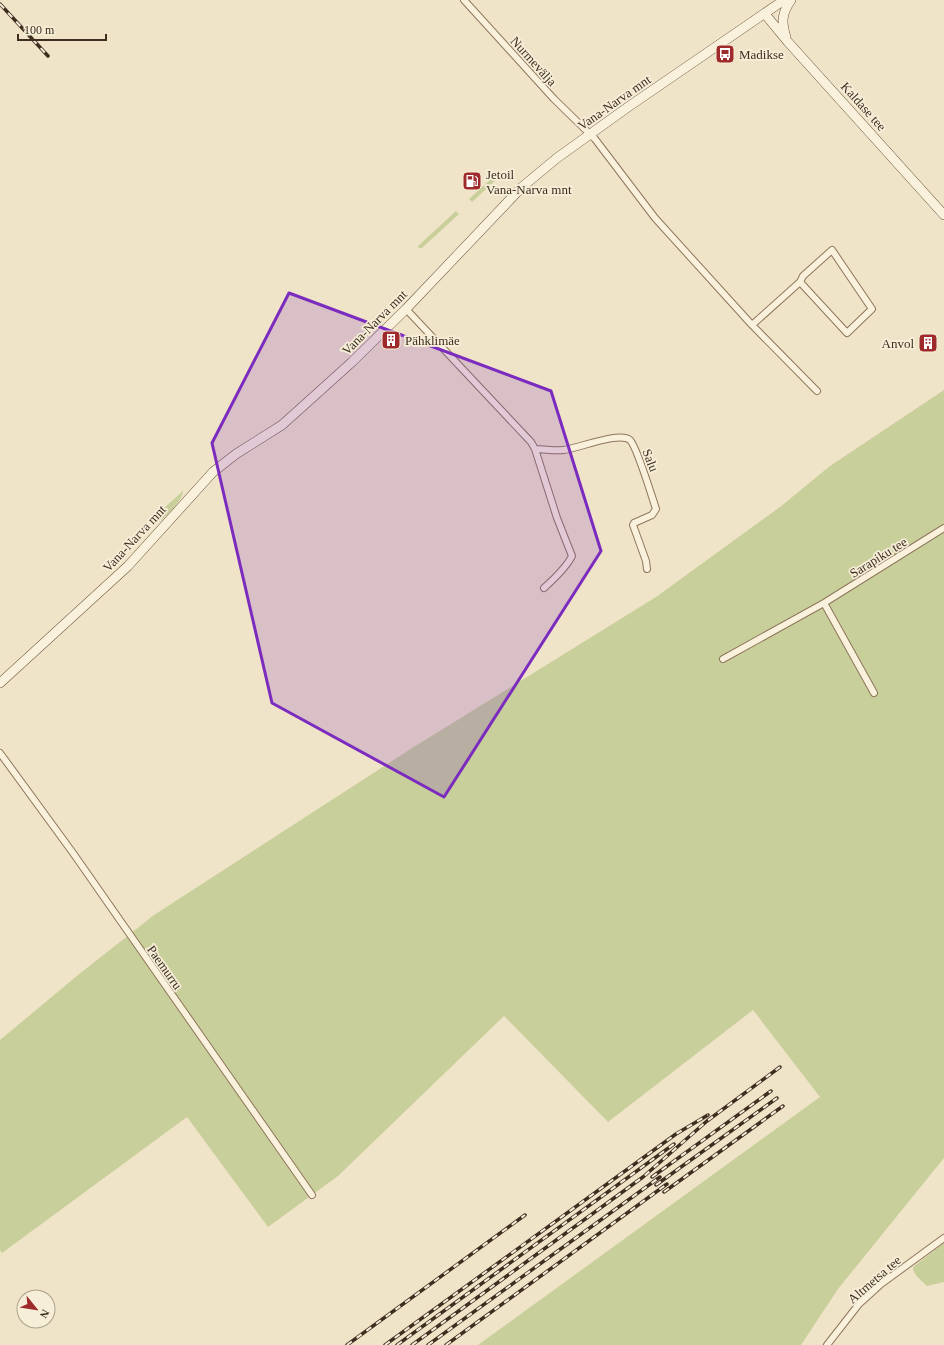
<svg xmlns="http://www.w3.org/2000/svg" width="944" height="1345" font-family="'Times New Roman',serif">
	<style>
		.green { fill: #c9cf9b }
		.lines { fill: none; stroke-linecap: round; stroke-linejoin: round }
		.street-casing { stroke: #8d765c; stroke-width: 8 }
		.secondary-casing { stroke: #6f573f; stroke-width: 10 }
		.street { stroke: #faf1dc; stroke-width: 6 }
		.secondary { stroke: #faf1dc; stroke-width: 9 }
		.rail-casing { stroke: #3d2e20; stroke-width: 3.5 }
		.rail { stroke: #f7eed8; stroke-width: 2; stroke-dasharray: 6; stroke-linecap: butt }
		.marked { fill: #7b2cbf; fill-opacity: 0.2; stroke: #7b2cbf; stroke-width: 3; stroke-linejoin: round }
		.labels { text-anchor: middle; stroke-width: 3.5; stroke-linejoin: round; paint-order: stroke }
		.poi-label { font-size: 13px; fill: #3d2e20; stroke: #f7eed8; text-anchor: start }
		.street-label { font-size: 13px; fill: #3d2e20; stroke: #f7eed8 }
	</style>
	<rect width="100%" height="100%" fill="#f0e4c8"/>
	<path class="green" d="M494,176H497V179L472,202L469,199Z
		M456,211L459,214L422,248H419L418,246Z
		M944,390V1158L838,1289L801,1345H478L820,1097L753,1010L608,1122L504,1016L338,1176L268,1227L187,1117L2,1253L0,1250V1040L78,975L154,915L409,750L656,597L780,507L830,466Z
		M183,491C184,498 167,516 161,520L155,516Z
		M944,1243V1282L927,1286C922,1281 913,1275 913,1267Z"/>
	<g class="lines">
		<g class="street-casing">
			<path id="street" d="M464,0L554,99L595,139L655,218L752,325L817,391
				M406,309L531,442L535,449L557,518L572,556C566,568 554,579 544,588
				M752,325L800,282L847,333L872,309L832,250L803,276L800,282
				M535,449C545,449 554,451 563,450C577,449 619,431 630,440C637,447 652,497 656,509L652,515L634,523L633,525L646,561L647,569
				M824,603L874,693
				M723,659L824,603L944,528
				M0,753L73,853L312,1195
				M827,1345L859,1304L881,1284L944,1238"/>
		</g>
		<g class="secondary-casing">
			<path id="secondary" d="M765,14L788,42L944,215
				M786,37C781,22 782,13 791,0
				M0,683L128,566L213,472L236,454L282,425L352,362L406,309L522,187L557,158L628,107L784,0"/>
		</g>
		<use href="#street" class="street"/>
		<use href="#secondary" class="secondary"/>
		<g class="rail-casing">
			<path id="rail" d="M0,4L48,56
				M652,1177L771,1091
				M656,1185L777,1098
				M664,1192L783,1106
				M347,1345L525,1215
				M385,1345L676,1134L708,1115
				M397,1345L674,1144
				M412,1345L643,1177L707,1121L780,1067
				M428,1345L660,1177
				M446,1345L667,1184"/>
		</g>
		<use href="#rail" class="rail"/>
	</g>
	<path class="marked" d="M289,293L551,391L601,551L444,797L272,703L212,443Z"/>
	<defs>
		<g id="bus-square" transform="scale(1)"><rect x="-9" y="-9" width="18" height="18" rx="4" fill="#9e2a2b" stroke="#f7eed8"/><path d="M-5-6H5V4H4V6H2V4H-2V6H-4V4H-5ZM-3.5-4V0h7V-4ZM-3.5 1.2v1.5H-2V1.2ZM2 1.2v1.5H3.5V1.2Z" fill="#fff"/></g>
		<g id="fuel-square" transform="scale(1)"><rect x="-9" y="-9" width="18" height="18" rx="4" fill="#9e2a2b" stroke="#f7eed8"/><path d="M-5.5-6h7V0h2V4h1.3V-2.5L3-4.5l.8-.8L6-3V5H2.5V1h-1V6h-7ZM-4.2-4.7v3.2H.2V-4.7Z" fill="#fff"/></g>
		<g id="building-square" transform="scale(1)"><rect x="-9" y="-9" width="18" height="18" rx="4" fill="#9e2a2b" stroke="#f7eed8"/><path d="M-4-6H4V6H1V3H-1V6H-4ZM-2.5-4.3h1.7v1.8h-1.7ZM.8-4.3h1.7v1.8H.8ZM-2.5-1h1.7V.8h-1.7ZM.8-1h1.7V.8H.8Z" fill="#fff"/></g>
	</defs>
	<g fill-rule="evenodd">
		<use href="#bus-square" x="725" y="54"/>
		<use href="#fuel-square" x="472" y="181"/>
		<use href="#building-square" x="391" y="340"/>
		<use href="#building-square" x="928" y="343"/>
	</g>
	<g class="labels">
		<g class="poi-label">
			<text x="739" y="59">Madikse</text>
			<text x="486" y="179">Jetoil<tspan x="486" dy="15">Vana-Narva mnt</tspan></text>
			<text x="405" y="345">Pähklimäe</text>
			<text x="914" y="348" text-anchor="end">Anvol</text>
		</g>
		<g class="street-label">
			<text transform="translate(534 61) rotate(48)" y="5">Nurmevälja</text>
			<text transform="translate(614 102) rotate(-35)" y="5">Vana-Narva mnt</text>
			<text transform="translate(864 106) rotate(48)" y="5">Kaldase tee</text>
			<text transform="translate(374 322) rotate(-45)" y="5">Vana-Narva mnt</text>
			<text transform="translate(651 460) rotate(69)" y="5">Salu</text>
			<text transform="translate(134 538) rotate(-47)" y="5">Vana-Narva mnt</text>
			<text transform="translate(878 557) rotate(-32)" y="5">Sarapiku tee</text>
			<text transform="translate(165 967) rotate(55)" y="5">Paemurru</text>
			<text transform="translate(874 1279) rotate(-41)" y="5">Altmetsa tee</text>
		</g>
	</g>
	<g transform="translate(36 1309) rotate(120)"><circle r="19" fill="#f7eed8" stroke="#ada18e"/>
	<path d="M0-3L7 15L0 10L-7 15Z" fill="#9e2a2b"/>
	<text y="-6" font-size="11" font-weight="bold" text-anchor="middle" fill="#3d2e20">N</text>
	</g>
	<path d="M18 34v6h88v-6" fill="none" stroke="#3d2e20" stroke-width="2"/>
	<text x="24" y="34" font-size="12" fill="#3d2e20" stroke="#f7eed8" stroke-width="3" paint-order="stroke">100 m</text>
</svg>
